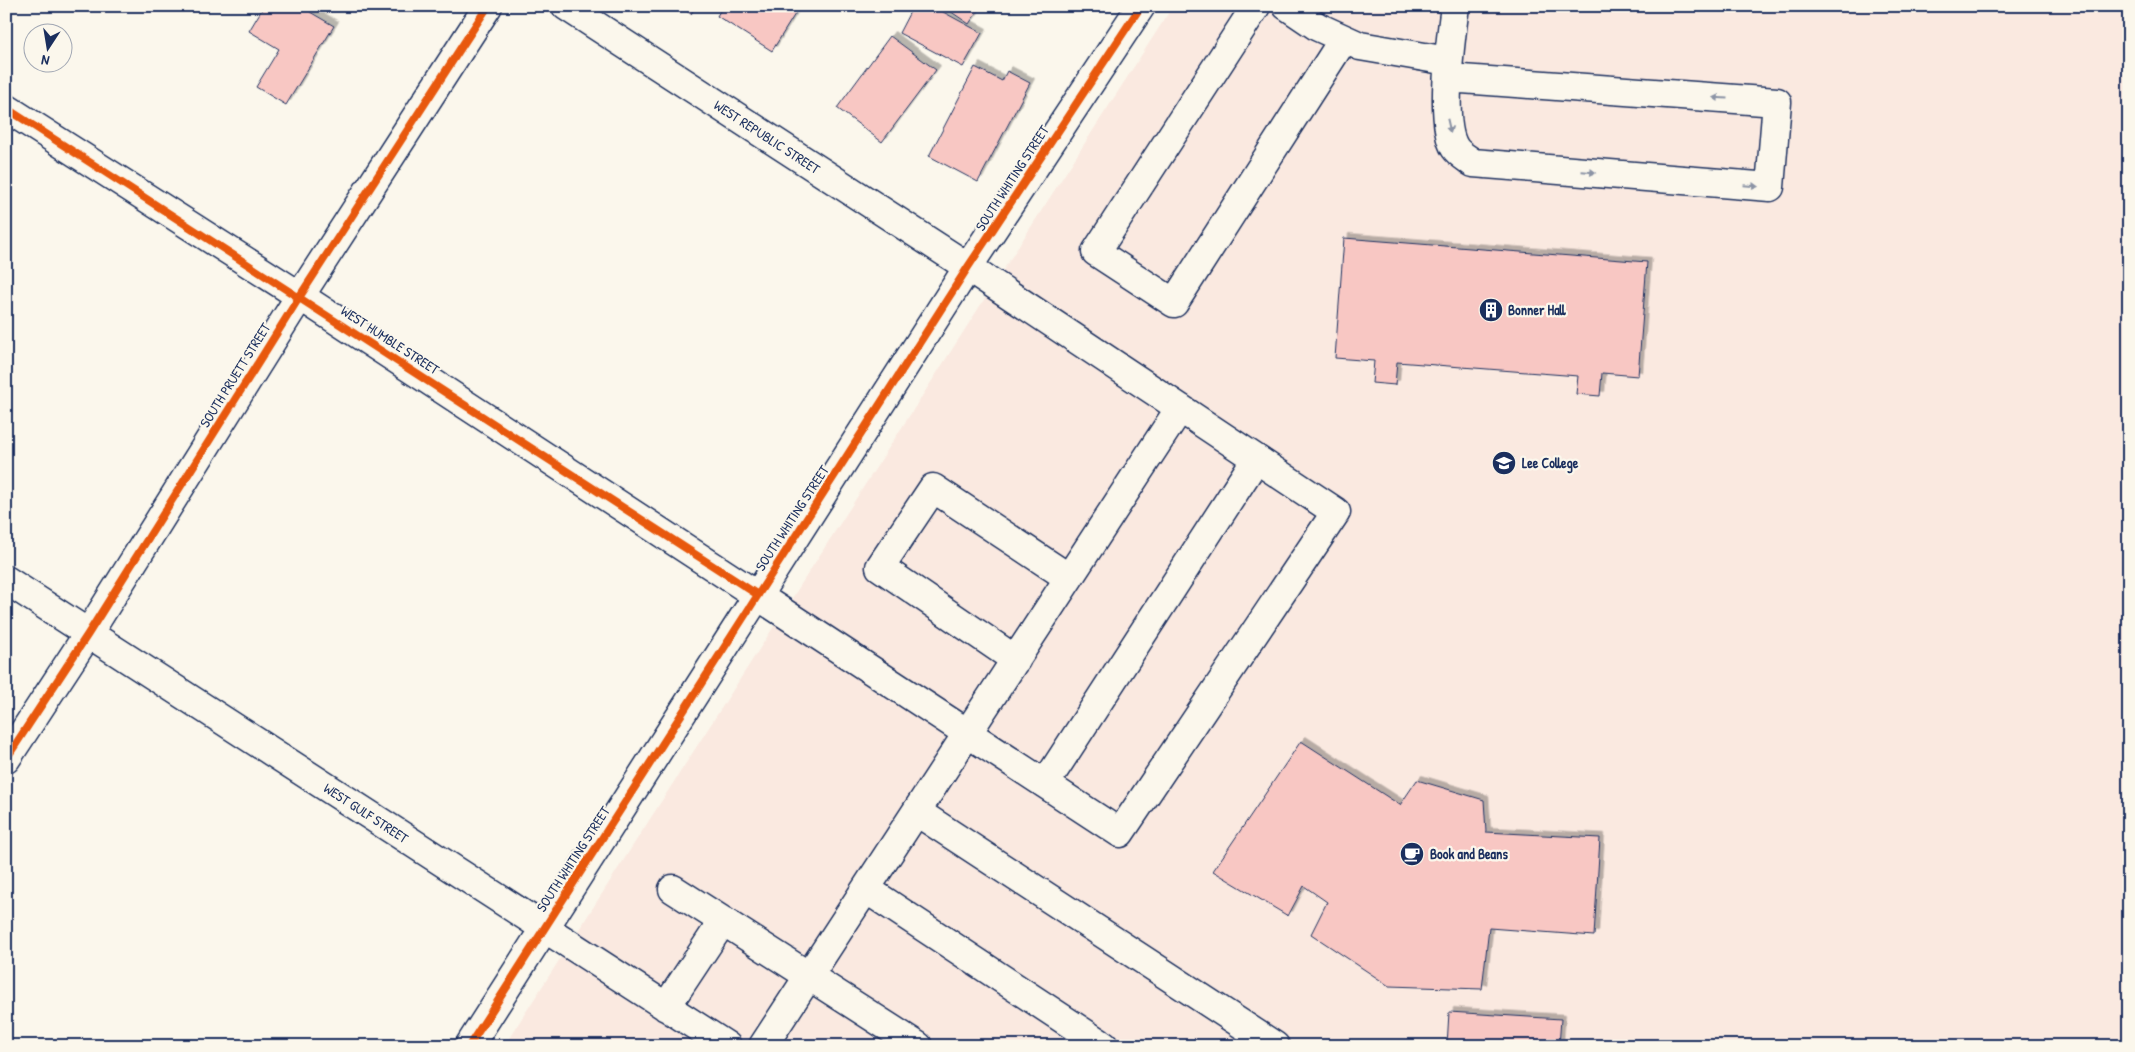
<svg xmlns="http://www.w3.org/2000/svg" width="2135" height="1052" font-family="'Patrick Hand',sans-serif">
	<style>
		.built { fill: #fae9e0 }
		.building { fill: #f8c7c3; stroke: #1b2f5e; filter: url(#shadow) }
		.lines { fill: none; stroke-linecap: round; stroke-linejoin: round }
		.minor-casing { stroke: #1b2f5e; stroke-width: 31 }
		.minor { stroke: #fbf7ec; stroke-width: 28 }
		.cycleway-casing { stroke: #fbf7ec; stroke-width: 11 }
		.cycleway { stroke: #e8590c; stroke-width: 8 }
		.oneway { fill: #8b93a5 }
		.labels { text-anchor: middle; stroke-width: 4.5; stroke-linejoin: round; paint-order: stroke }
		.street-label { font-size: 14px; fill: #1b2f5e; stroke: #fbf7ec }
		.poi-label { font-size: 14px; font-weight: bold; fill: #1b2f5e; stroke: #fbf7ec; text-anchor: start }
	</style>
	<defs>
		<filter id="shadow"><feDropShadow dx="4.5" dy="-4.5" stdDeviation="0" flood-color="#0004"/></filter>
	</defs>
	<rect width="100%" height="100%" fill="#fbf7ec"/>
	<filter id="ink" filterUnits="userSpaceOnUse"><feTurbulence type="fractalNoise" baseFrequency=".02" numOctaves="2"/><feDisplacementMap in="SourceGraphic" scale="10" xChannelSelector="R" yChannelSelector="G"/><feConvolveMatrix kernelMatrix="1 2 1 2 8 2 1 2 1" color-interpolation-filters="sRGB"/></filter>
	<g filter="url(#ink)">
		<path class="built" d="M1173,6H2129V1046H504Z"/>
		<path class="building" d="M264,6H313L310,12L334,26L286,105L256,87L279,49L249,31Z
			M678,6H696L691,14Z
			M723,6H800L772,51L717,16Z
			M913,6H932L982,33L963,67L899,33Z
			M950,6H981L969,24L947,9Z
			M890,36L936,70L882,142L837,108Z
			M975,67L1002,81L1007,71L1030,83L978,182L929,156Z
			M1344,238L1647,262L1638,376L1602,373L1600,396L1576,394L1578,376L1397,362L1395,385L1372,383L1374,361L1335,358Z
			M1301,741L1400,805L1417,780L1484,800L1486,832L1600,838L1594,936L1489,928L1482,989L1389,986L1311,934L1327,902L1304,886L1288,916L1213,871Z
			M1449,1012L1561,1019L1559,1046H1447Z"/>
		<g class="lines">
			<g class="minor-casing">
				<path id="minor" d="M1256,6L1096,252L1174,303L1343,40
					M1287,6L1318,27L1360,46L1448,61
					M1448,78L1777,102L1770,187L1473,163C1468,159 1459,154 1455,148C1439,124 1451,36 1455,6
					M6,108L300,296L1120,833L1336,512L968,267L566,6
					M6,580L727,1046
					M1016,660L880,567L933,488L1069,578
					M6,759L88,634L300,296L488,6
					M1045,784L1256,459
					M917,812L1275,1046
					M673,889L918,1046
					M866,889L1104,1046
					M666,1007L723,921
					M469,1046L968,267L1141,6
					M763,1046L1180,408"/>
			</g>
			<use href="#minor" class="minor"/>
			<g class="cycleway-casing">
				<path id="cycleway" d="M6,108L758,595
					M6,759L88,634L300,296L488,6
					M469,1046L968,267L1141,6"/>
			</g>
			<use href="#cycleway" class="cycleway"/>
		</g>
		<defs><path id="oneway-solid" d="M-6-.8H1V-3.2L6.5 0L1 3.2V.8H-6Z" transform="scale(1.25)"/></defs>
		<g class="oneway">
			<use href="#oneway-solid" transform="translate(1720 98) rotate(-176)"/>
			<use href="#oneway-solid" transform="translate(1449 126) rotate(77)"/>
			<use href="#oneway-solid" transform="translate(1589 172) rotate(5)"/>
			<use href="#oneway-solid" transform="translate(1751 186) rotate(5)"/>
		</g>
	</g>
	<defs>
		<g id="building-disc" transform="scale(1.25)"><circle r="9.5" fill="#1b2f5e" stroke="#fbf7ec"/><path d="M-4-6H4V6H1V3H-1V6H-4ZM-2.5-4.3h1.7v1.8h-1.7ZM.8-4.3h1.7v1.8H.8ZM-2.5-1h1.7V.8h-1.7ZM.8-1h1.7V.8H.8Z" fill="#fff"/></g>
		<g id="university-disc" transform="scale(1.25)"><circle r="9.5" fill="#1b2f5e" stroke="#fbf7ec"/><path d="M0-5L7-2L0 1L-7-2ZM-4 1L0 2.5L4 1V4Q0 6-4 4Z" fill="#fff"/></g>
		<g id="cafe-disc" transform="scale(1.25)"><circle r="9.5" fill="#1b2f5e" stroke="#fbf7ec"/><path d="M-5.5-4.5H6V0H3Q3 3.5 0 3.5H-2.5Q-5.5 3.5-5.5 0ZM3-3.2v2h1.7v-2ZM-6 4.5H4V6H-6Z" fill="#fff"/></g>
	</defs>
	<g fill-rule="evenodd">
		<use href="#building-disc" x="1491" y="310"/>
		<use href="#university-disc" x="1504" y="463"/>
		<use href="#cafe-disc" x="1412" y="854"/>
	</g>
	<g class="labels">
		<g class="street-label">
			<text transform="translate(767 137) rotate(33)" y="5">WEST REPUBLIC STREET</text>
			<text transform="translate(1012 178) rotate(-57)" y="5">SOUTH WHITING STREET</text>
			<text transform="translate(390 340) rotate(33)" y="5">WEST HUMBLE STREET</text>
			<text transform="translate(235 375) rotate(-58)" y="5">SOUTH PRUETT STREET</text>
			<text transform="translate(792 518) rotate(-57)" y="5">SOUTH WHITING STREET</text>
			<text transform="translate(366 813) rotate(33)" y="5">WEST GULF STREET</text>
			<text transform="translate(573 859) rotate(-57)" y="5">SOUTH WHITING STREET</text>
		</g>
		<g class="poi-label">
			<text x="1508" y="315">Bonner Hall</text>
			<text x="1522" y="468">Lee College</text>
			<text x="1430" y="859">Book and Beans</text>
		</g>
	</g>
	<rect width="2135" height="1052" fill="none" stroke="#fbf7ec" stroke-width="25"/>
	<rect x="12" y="12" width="2110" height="1027" fill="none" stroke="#1b2f5e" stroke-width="2" filter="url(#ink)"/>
	<g transform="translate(48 48) rotate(192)"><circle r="24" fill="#fbf7ec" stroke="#a1a7b3"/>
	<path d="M0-4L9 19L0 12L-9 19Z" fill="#1b2f5e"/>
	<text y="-8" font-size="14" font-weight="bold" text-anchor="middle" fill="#1b2f5e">N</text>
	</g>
</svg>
